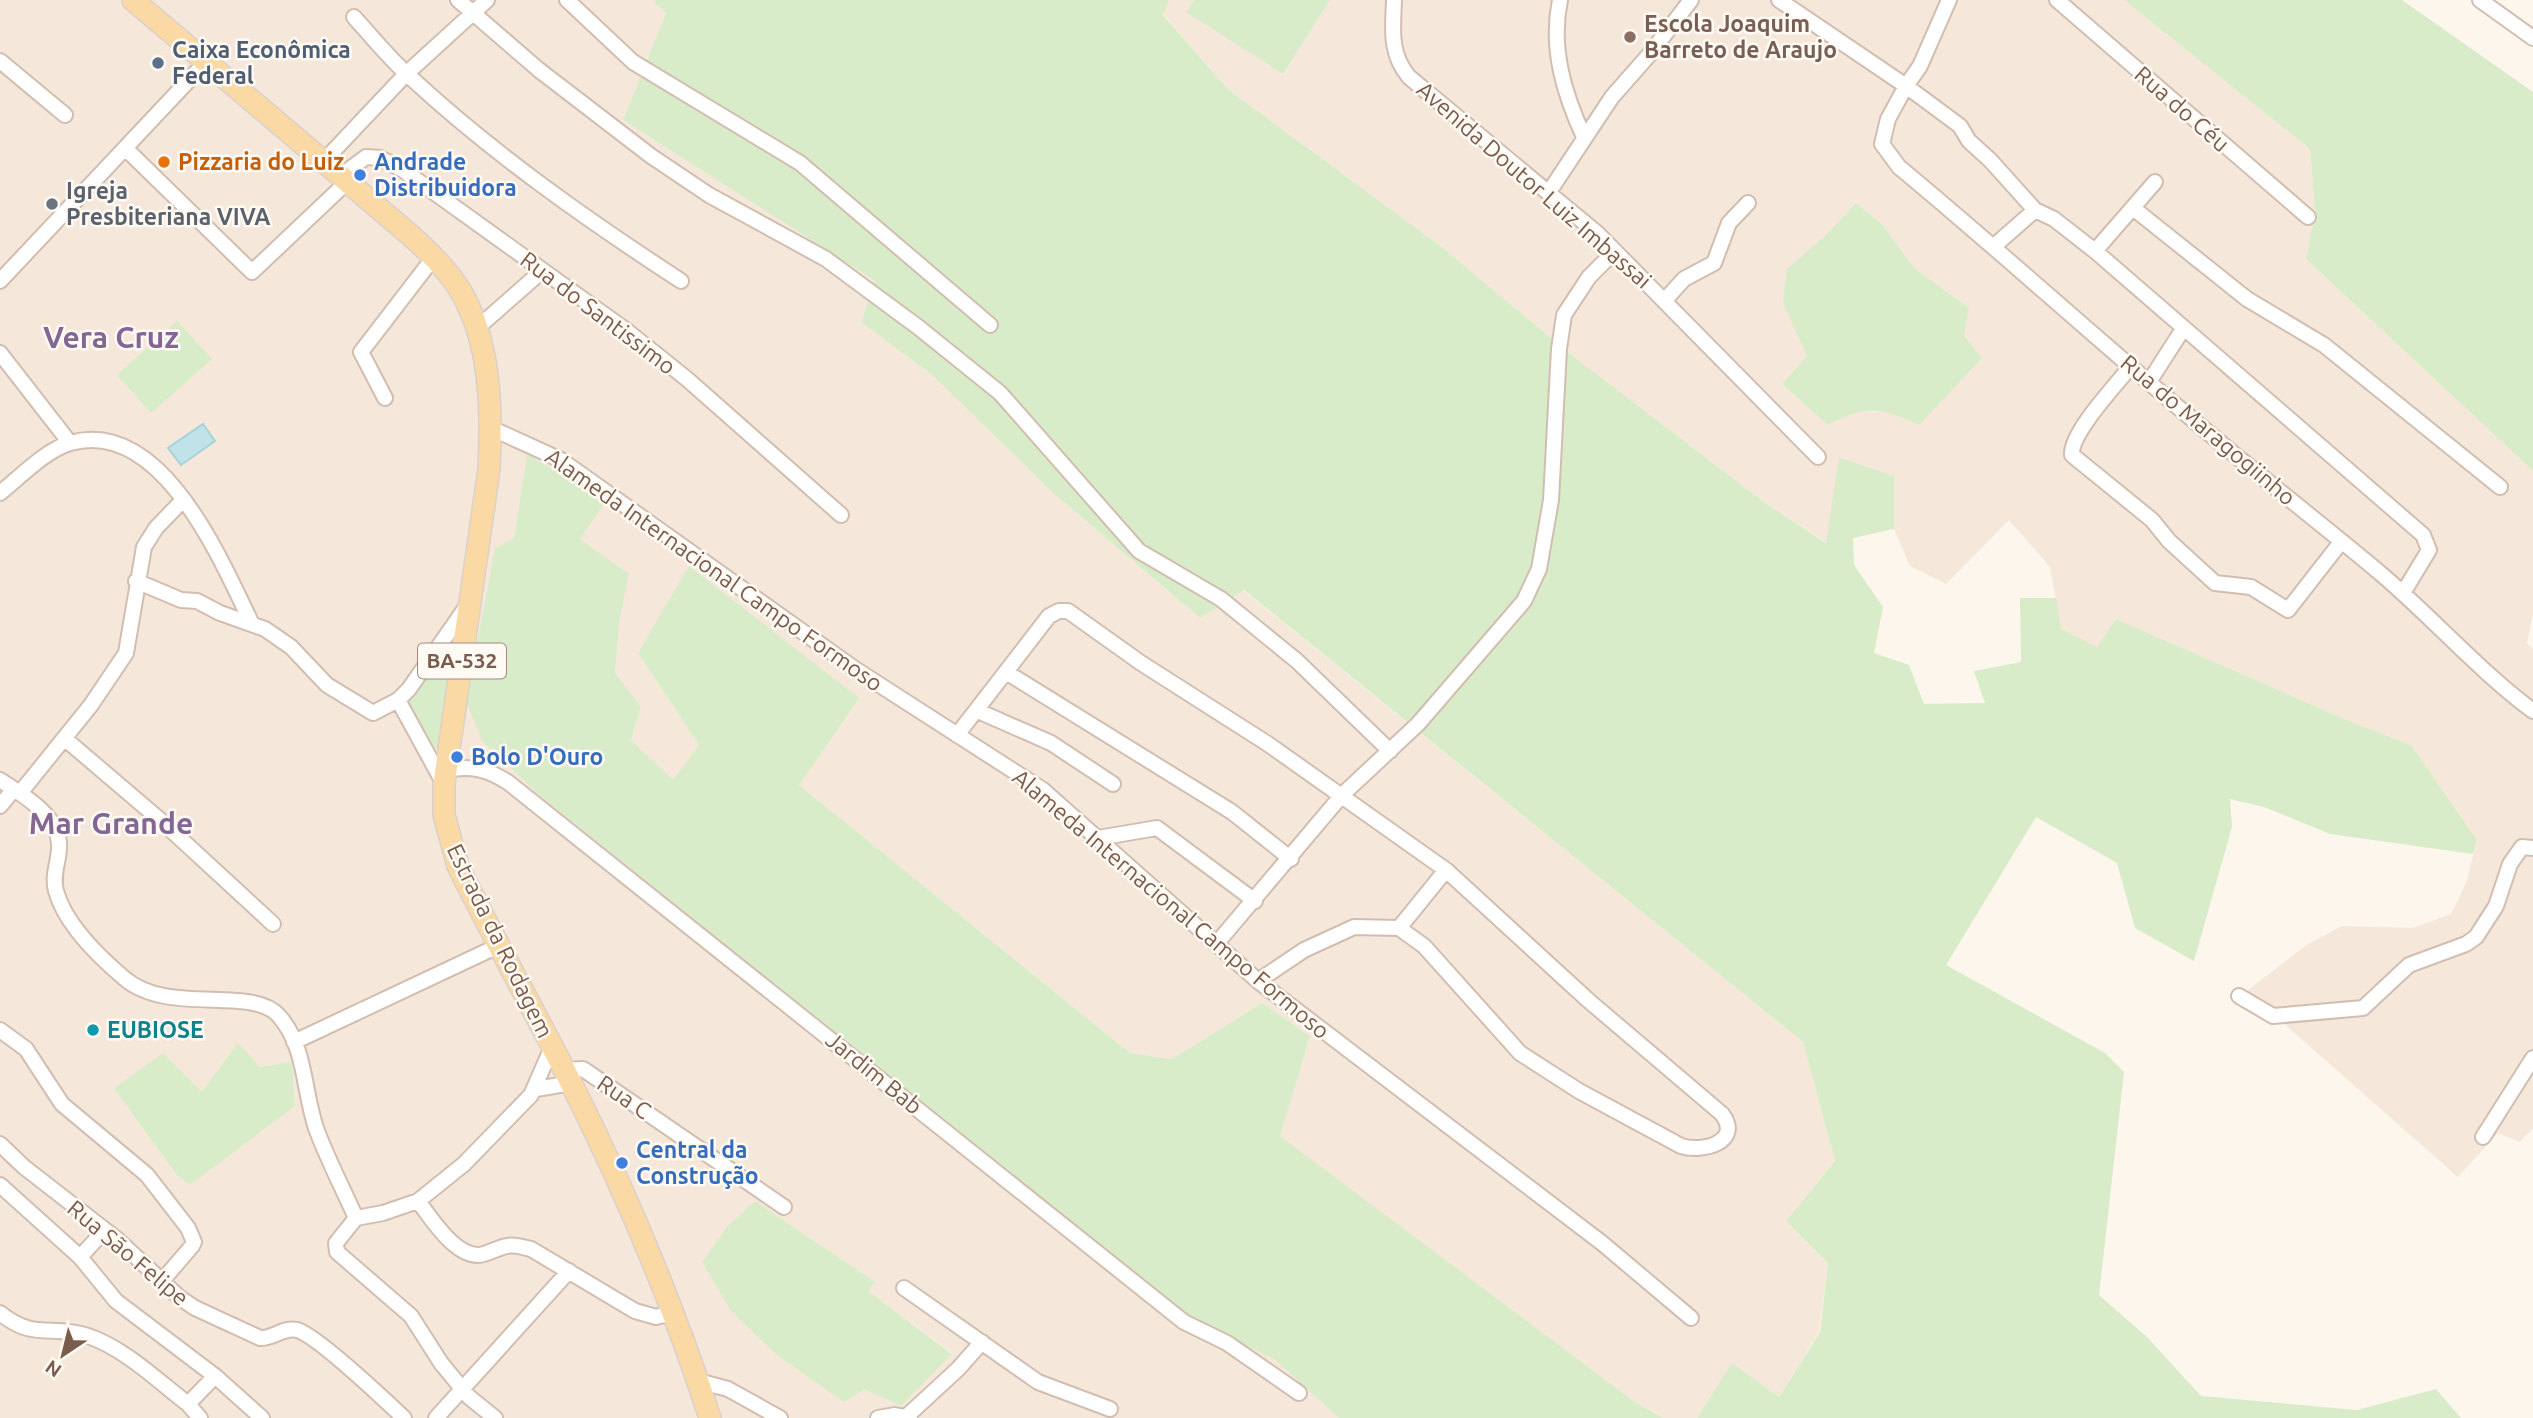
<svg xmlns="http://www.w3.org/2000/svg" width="2533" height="1418" font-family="Ubuntu,sans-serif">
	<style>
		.residential { fill: #f5e8da; fill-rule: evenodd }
		.green { fill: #d8ecc9 }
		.water { fill: #bfe3e8; stroke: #a5d3da; stroke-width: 2 }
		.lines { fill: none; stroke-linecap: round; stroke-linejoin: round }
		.minor-casing { stroke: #d1beb0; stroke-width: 18 }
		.primary-casing { stroke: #dad1cd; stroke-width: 24 }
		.minor { stroke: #fff; stroke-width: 14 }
		.primary { stroke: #fbd9a5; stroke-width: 21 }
		.education-dot { fill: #8d6e63; stroke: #fffaf3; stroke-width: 2.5 }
		.service-dot { fill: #5c6f8a; stroke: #fffaf3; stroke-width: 2.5 }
		.food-dot { fill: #e8710a; stroke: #fffaf3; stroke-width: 2.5 }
		.shop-dot { fill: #3f7fe0; stroke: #fffaf3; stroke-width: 2.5 }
		.worship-dot { fill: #6b7280; stroke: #fffaf3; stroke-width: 2.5 }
		.culture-dot { fill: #0f9aa8; stroke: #fffaf3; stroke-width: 2.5 }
		.labels { text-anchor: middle; stroke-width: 5; stroke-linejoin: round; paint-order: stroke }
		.shield { fill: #fffaf3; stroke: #a28b7f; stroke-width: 2 }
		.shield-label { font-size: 21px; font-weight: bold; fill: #7a5c4d }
		.education-label { font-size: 23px; font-weight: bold; fill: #785e54; stroke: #fffaf3; text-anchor: start }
		.service-label { font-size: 23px; font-weight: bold; fill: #4e5e75; stroke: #fffaf3; text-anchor: start }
		.street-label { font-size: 23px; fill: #7a5c4d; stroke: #fffaf3 }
		.food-label { font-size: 23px; font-weight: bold; fill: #c56008; stroke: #fffaf3; text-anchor: start }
		.shop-label { font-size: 23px; font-weight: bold; fill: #366cbe; stroke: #fffaf3; text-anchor: start }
		.worship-label { font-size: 23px; font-weight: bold; fill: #5b616d; stroke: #fffaf3; text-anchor: start }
		.culture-label { font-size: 23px; font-weight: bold; fill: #0d838f; stroke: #fffaf3; text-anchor: start }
		.district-label { font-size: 30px; font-weight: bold; fill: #846695; stroke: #fffaf3 }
	</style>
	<rect width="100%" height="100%" fill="#fdf6ec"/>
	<path class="residential" d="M0,0H652L666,13L623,120L875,281L861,322L931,374L1052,492L1200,618L1243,590L1803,1042L1835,1161L1786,1221L1828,1263L1819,1332L1779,1397L1733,1364L1697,1418H1663L1635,1402L1279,1136L1310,1037L1262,1003L1172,1059L1130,1053L799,785L858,697L638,653L699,745L673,781L631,740L641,707L615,674L620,617L628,574L580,539L527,454L483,742L538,794L1193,1319L1275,1360L1339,1418H0ZM163,1053L202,1093L260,1067L292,1062L295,1106L244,1144ZM754,1201L875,1282L868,1291L952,1353L901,1405L864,1388Z
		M1169,0H1194L1187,12L1283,74L1330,0H2124L2310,149L2315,213L2306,259L2533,471V615L2527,643L2533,649V1128L2520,1142L2498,1133L2458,1177L2247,991L2305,946L2342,926L2413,928L2451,914L2466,883L2477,840L2411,745L2349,721L2116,619L2097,648L2061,629L2050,567L2009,520L1946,584L1910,566L1894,529V476L1840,457L1827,543L1765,503L1569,353L1443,248L1229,90L1163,14ZM1856,203L1883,225L1914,268L1969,308L1964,336L1919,425L1890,412L1853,411L1828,425L1782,384L1807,356L1824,237Z"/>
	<path class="green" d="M652,0H1169L1163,15L1229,90L1443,248L1569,353L1765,503L1826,543L1839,457L1894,476V529L1853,538L1854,565L1883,607L1874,653L1909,665L1924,704L1985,703L1974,671L2021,662L2020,598H2056L2061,629L2097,647L2116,619L2349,721L2411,745L2477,840L2473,854L2330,834L2264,807L2230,799L2232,827L2194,961L2135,928L2117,863L2036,817L1946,965L2105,1053L2124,1072L2099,1295L2147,1337L2201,1396L2357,1410L2436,1389L2461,1418H1697L1732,1363L1779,1397L1820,1332L1828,1263L1786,1221L1835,1161L1803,1042L1244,590L1200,618L1052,492L931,374L861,322L875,281L623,120L666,13Z
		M1194,0H1330L1283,74L1186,12Z
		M2124,0H2402L2533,92V471L2306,259L2315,213L2310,149Z
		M1856,203L1883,225L1914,268L1969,308L1964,336L1982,358L1919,425C1881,408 1866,404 1828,425L1782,384L1807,356L1783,302L1787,269L1824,237Z
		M177,321L212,359L151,413L117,375Z
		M527,454L606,501L580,539L629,574L620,617L615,673L641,707L631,740L673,780L699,745L638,653L689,566L859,698L799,785L1130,1053L1172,1059L1262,1003L1310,1036L1280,1136L1635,1402L1663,1418H1339L1275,1360L1193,1319L538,794L483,742L466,702L495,549L514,538Z
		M454,628L460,631L441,750L430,745L403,705Z
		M238,1043L260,1067L292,1062L295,1106L190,1185L177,1175L114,1088L163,1053L202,1092Z
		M755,1201L875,1282L868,1291L952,1354L901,1406L864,1389L844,1402L777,1355L731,1311L702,1262L726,1228Z"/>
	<path class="water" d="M203,424L215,441L181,465L168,448Z"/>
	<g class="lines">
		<g class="minor-casing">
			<path id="minor" d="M458,0L539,70L651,156L709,195L826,259L918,327L1000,393L1139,551L1221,599L1297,661L1390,751
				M567,0L633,62L800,163L990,325
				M1394,0C1393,29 1389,53 1409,77L1598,234L1818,457
				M1560,0C1550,48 1564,94 1584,137
				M1779,0L1906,86L1888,119L1882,144L1899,167C1998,249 2093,336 2192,419C2254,472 2318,521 2380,573C2433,618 2478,670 2533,711
				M1949,0L1920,66L1906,86L1960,126L1969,141L1990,160L2035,210
				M2057,0L2308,217
				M2480,0L2533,38
				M354,17C372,37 389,58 409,76C492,153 586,219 681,281
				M0,61L65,115
				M126,149L252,272L346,183
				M322,163L406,74L487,0
				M339,177L366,157L380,158L403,170L627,331L687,379L841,515
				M1549,192L1612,97L1649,55L1691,0
				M2133,208L2247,299L2324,345L2500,487
				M1993,247L2035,210L2054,219L2095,251L2423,535L2429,550L2403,593
				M2095,251L2155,182
				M0,281L205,63
				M1665,300L1684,279L1714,263L1729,223L1748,203
				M476,329L542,271
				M0,353L70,443
				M2131,366C2117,384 2070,433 2072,455L2152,520L2169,541L2215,583L2251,587L2288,610L2341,542
				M2149,382L2183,329
				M385,398L361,352L434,257
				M491,428L561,460L855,669L1043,790L1258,981L1602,1243L1691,1318
				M0,493C20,477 46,450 70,443C161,417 220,558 251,622
				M136,581L181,600L197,601L220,613L265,629L291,647L327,685L373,713L398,700L409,689L469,603
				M1006,672L1232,812L1291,859
				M398,700L444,784
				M978,711L1051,743L1113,784
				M957,735L1049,616L1059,611H1068L1141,663L1268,744L1446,870L1589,1001L1722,1114C1743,1142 1702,1153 1681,1146L1579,1091L1520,1053L1424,946L1399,928L1354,927L1304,950L1258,981
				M64,738L159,819L273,924
				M446,770C471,765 488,769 509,783L1184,1322L1227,1343L1299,1393
				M0,780C23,795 62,817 59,849C58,864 52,876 56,891C65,924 98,956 124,978C167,1016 253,985 279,1016C307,1048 303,1093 317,1131C328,1160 343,1189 356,1218
				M20,793L91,705L126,653L144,547L156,528L183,500
				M0,806L14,789
				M1098,838L1157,828L1255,901
				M1399,928L1446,870
				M1217,943L1342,795L1418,724L1524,601L1539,569L1551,500L1559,349L1564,315L1589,277L1615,251
				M2239,996L2273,1016L2363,1008L2409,965L2466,944L2476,937L2496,906L2510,864L2522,847L2533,848
				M0,1030L26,1049L62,1104L147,1175L188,1228L194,1242L192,1246L161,1282
				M294,1042L498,946
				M564,1070L583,1069L784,1207
				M536,1089L572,1083
				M2483,1137L2533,1058
				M0,1144L24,1167L118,1240L180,1298L195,1308L260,1338C273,1339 283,1327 297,1330C316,1335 386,1401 404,1418
				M0,1185L80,1257L116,1301L215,1376L262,1418
				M418,1201C432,1219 458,1262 484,1254C507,1246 506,1242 531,1249L635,1311L656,1317L672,1313
				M356,1218L336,1243L337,1252L411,1316L441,1363L469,1397L495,1418
				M356,1218L383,1213L418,1201L464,1164L531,1095L552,1047
				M80,1257L105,1230
				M904,1288L1038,1382L1110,1409
				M0,1313C34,1341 52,1324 88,1336C124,1348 158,1381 188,1404L200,1418
				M698,1381L728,1389L780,1418
				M188,1404L215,1376
				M907,1416L958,1369L982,1342
				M436,1418L569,1271
				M878,1418L895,1415L910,1418"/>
		</g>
		<g class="primary-casing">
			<path id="primary" d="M133,0L409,234C428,251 446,268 460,290C491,342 492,410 489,469L444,784V815L458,866C494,939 534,1010 571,1083C625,1190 673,1304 710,1418"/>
		</g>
		<use href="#minor" class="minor"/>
		<use href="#primary" class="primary"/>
	</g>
	<circle class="education-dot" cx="1630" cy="37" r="7"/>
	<circle class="service-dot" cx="158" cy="63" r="7"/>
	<circle class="food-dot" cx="164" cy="162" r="7"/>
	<g class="shop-dot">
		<circle cx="360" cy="175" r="7"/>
		<circle cx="457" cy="757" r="7"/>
		<circle cx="622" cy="1163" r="7"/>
	</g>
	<circle class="worship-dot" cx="52" cy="204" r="7"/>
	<circle class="culture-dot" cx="93" cy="1030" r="7"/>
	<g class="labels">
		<rect class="shield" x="418" y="643.5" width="88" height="35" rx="5"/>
		<g class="shield-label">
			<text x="462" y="668">BA-532</text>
		</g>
		<g class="education-label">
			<text x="1644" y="32">Escola Joaquim<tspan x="1644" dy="26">Barreto de Araujo</tspan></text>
		</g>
		<g class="service-label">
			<text x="172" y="58">Caixa Econômica<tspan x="172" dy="26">Federal</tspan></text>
		</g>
		<g class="street-label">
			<text transform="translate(2182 109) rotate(41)" y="8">Rua do Céu</text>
			<text transform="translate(1534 185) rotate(41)" y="8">Avenida Doutor Luiz Imbassai</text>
			<text transform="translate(598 313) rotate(37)" y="8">Rua do Santissimo</text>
			<text transform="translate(2208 430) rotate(40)" y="8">Rua do Maragogiinho</text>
			<text transform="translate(714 570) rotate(35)" y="8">Alameda Internacional Campo Formoso</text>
			<text transform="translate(1171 904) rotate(40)" y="8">Alameda Internacional Campo Formoso</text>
			<text transform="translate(500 941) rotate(64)" y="8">Estrada da Rodagem</text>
			<text transform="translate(874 1073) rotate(39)" y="8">Jardim Bab</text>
			<text transform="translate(624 1097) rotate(34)" y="8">Rua C</text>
			<text transform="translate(128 1253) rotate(40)" y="8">Rua São Felipe</text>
		</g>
		<g class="food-label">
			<text x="178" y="170">Pizzaria do Luiz</text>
		</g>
		<g class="shop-label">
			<text x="374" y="170">Andrade<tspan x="374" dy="26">Distribuidora</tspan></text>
			<text x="471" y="765">Bolo D'Ouro</text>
			<text x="636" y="1158">Central da<tspan x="636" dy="26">Construção</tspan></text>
		</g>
		<g class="worship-label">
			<text x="66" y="199">Igreja<tspan x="66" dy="26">Presbiteriana VIVA</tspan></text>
		</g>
		<g class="culture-label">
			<text x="107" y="1038">EUBIOSE</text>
		</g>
		<g class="district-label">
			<text x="111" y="348">Vera Cruz</text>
			<text x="111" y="834">Mar Grande</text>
		</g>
	</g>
	<g transform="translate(63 1355) rotate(215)" stroke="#fffaf3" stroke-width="5" paint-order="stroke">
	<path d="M0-5L12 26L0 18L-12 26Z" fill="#7a5c4d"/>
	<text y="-10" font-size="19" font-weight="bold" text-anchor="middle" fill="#7a5c4d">N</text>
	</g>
</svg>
